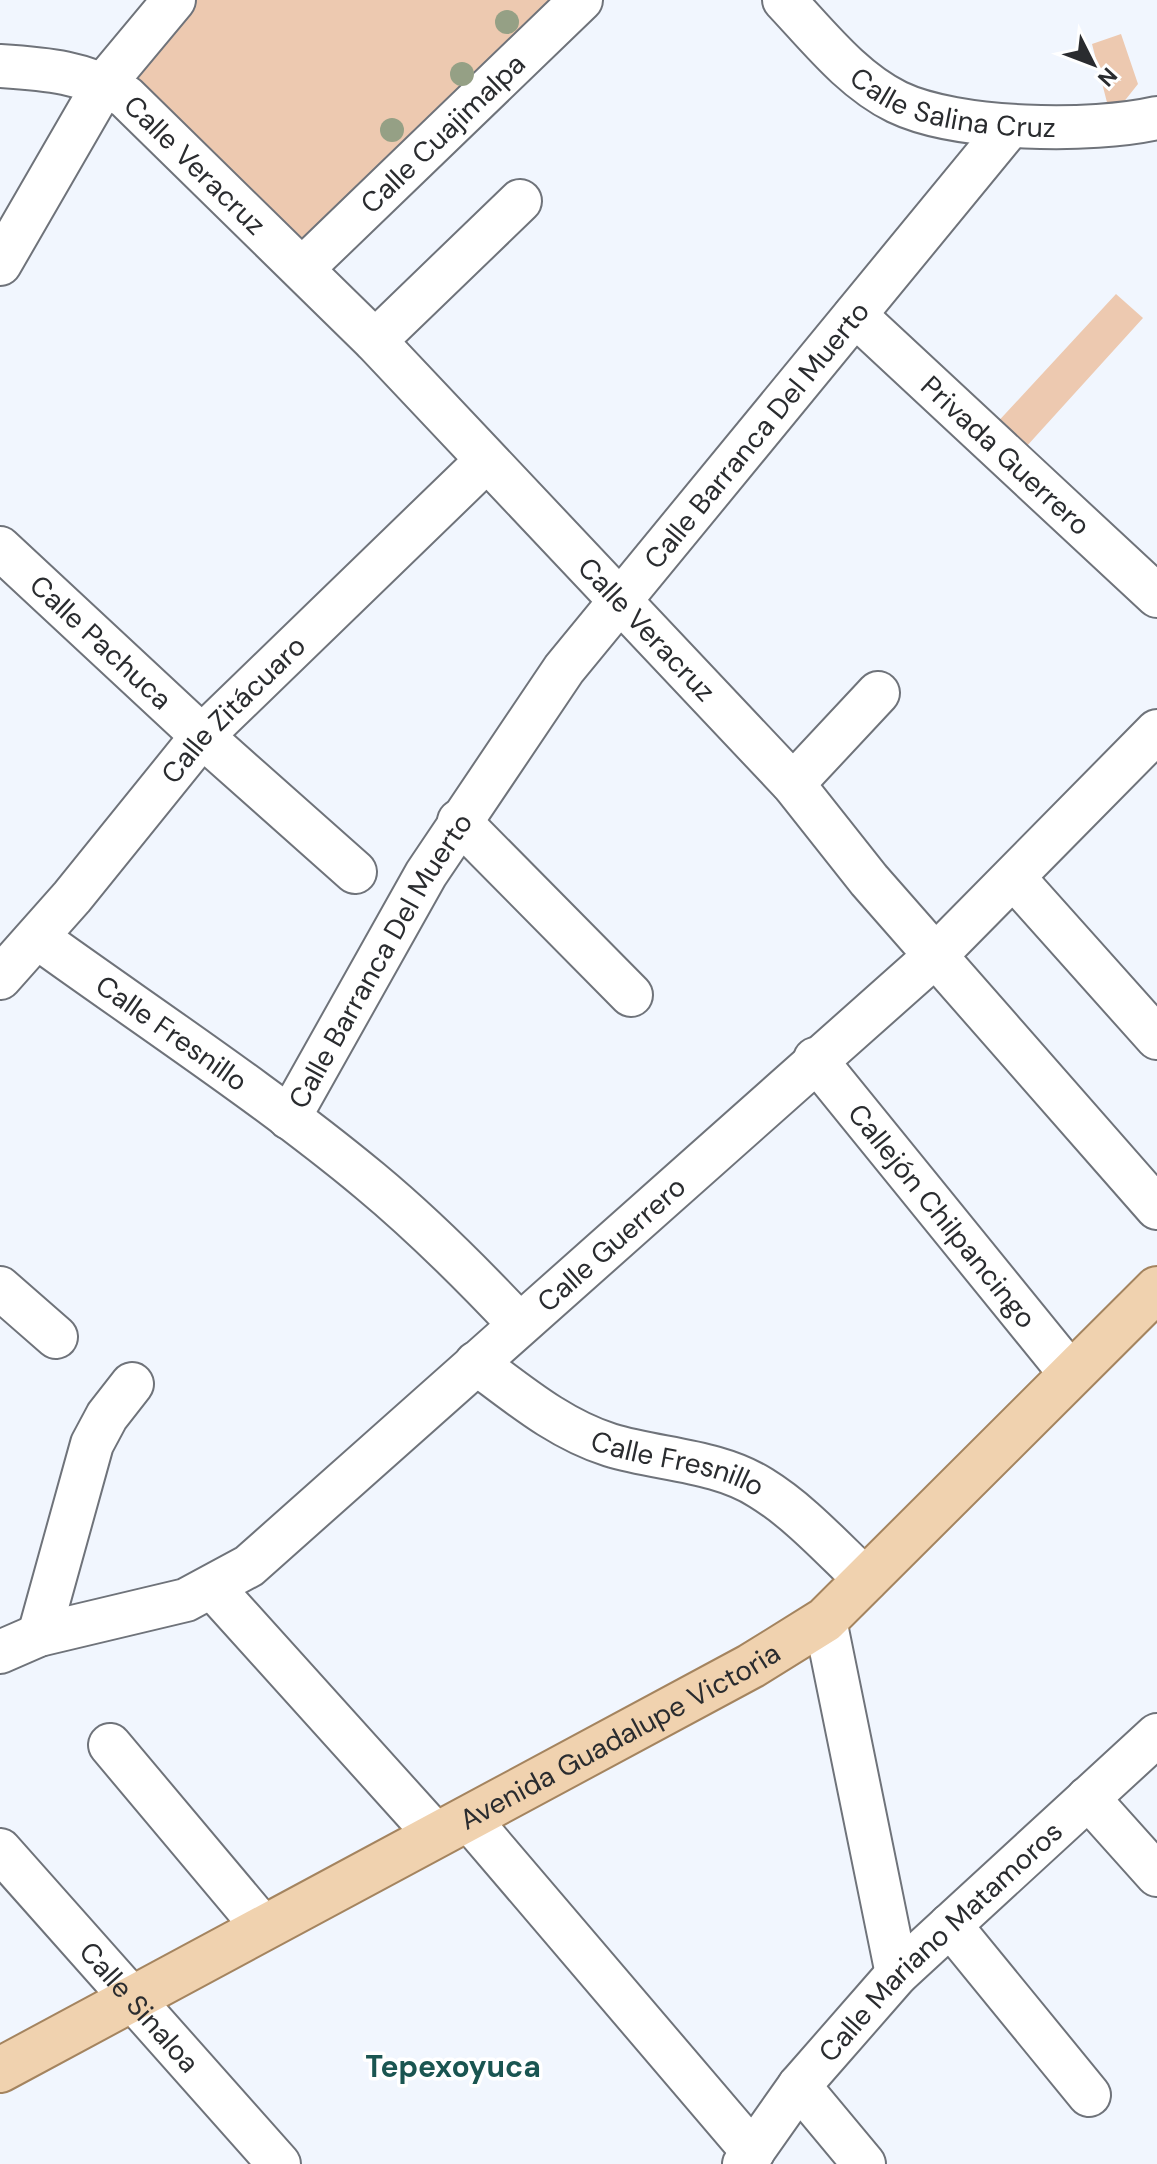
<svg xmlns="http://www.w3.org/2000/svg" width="1157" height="2164" font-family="'DM Sans',sans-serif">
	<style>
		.building { fill: #edc9b0 }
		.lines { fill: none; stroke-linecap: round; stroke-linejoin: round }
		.minor-casing { stroke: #6f737a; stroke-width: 46 }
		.major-casing { stroke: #a4845f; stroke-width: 48 }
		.minor { stroke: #fff; stroke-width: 42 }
		.major { stroke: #f0d2af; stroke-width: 44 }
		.tree { fill: #95a085 }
		.labels { text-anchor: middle; stroke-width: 7; stroke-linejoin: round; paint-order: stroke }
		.street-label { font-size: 28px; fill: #2a2c2f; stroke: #fff }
		.neighbourhood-label { font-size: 30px; font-weight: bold; fill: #1a5551; stroke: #fff }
	</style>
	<rect width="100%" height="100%" fill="#f1f6fe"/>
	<path class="building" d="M196,0H559L293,253L124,86Z
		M1121,34L1138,84L1111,118L1092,44Z
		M1116,294L1143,318L1016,458L993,427Z"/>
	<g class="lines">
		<g class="minor-casing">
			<g id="minor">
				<path id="s1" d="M784,0C818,36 852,80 897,102C957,131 1092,133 1157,118"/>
				<path id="s2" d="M0,66C46,69 86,72 126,97L375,341L793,784L869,880L1157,1208"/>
				<path d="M0,264L104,84L174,0"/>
				<path id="s3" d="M303,268L581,0"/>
				<path id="s4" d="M855,315L1157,596"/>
				<path d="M375,341L520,201"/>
				<path id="s5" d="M0,548L202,736L355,872"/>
				<path d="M793,784L878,693"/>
				<path d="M459,821L631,995"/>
				<path d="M1014,878L1157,1038"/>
				<path id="s6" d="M38,938C149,1018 265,1094 370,1181C423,1225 472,1274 519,1324"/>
				<path id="s7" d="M0,978L72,897L202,736L486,461"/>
				<path id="s8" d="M815,1059L1070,1373"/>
				<path id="s9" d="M289,1118L426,874L564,669L1010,126"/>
				<path d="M0,1288L56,1337"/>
				<path id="s10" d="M476,1363C518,1394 559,1429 610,1445C659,1460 717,1460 761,1488C800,1512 833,1549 866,1580"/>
				<path d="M213,1588L435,1834"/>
				<path d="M825,1620L897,1974"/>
				<path d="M39,1635L92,1444L107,1416L132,1384"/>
				<path id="s11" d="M0,1652L39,1635L186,1600L249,1566L935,956L1157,731"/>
				<path d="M110,1745L262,1926"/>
				<path d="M1088,1798L1157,1875"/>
				<path d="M468,1818L753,2152"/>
				<path id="s12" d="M0,1850L279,2164"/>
				<path d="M950,1925L1089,2095"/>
				<path d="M799,2086L864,2164"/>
				<path id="s13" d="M744,2164L799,2086L897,1974L1157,1735"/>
			</g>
		</g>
		<g class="major-casing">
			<g id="major">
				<path id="s14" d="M0,2070L751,1666L825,1620L1157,1289"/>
			</g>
		</g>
		<use href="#minor" class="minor"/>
		<use href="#major" class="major"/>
	</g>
	<g class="tree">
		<circle cx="507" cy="22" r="12"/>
		<circle cx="462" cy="74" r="12"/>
		<circle cx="392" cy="130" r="12"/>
	</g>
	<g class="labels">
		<g class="street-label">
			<text dy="10" stroke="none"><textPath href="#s1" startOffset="208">Calle Salina Cruz</textPath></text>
			<text dy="10" stroke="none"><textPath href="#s3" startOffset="194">Calle Cuajimalpa</textPath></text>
			<text dy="10" stroke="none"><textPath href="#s2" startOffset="228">Calle Veracruz</textPath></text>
			<text dy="10" stroke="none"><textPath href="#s9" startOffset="830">Calle Barranca Del Muerto</textPath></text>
			<text dy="10" stroke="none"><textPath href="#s4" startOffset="206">Privada Guerrero</textPath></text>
			<text dy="10" stroke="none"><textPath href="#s2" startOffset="876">Calle Veracruz</textPath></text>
			<text dy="10" stroke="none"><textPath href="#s5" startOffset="138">Calle Pachuca</textPath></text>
			<text dy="10" stroke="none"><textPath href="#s7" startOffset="356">Calle Zitácuaro</textPath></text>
			<text dy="10" stroke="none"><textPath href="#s9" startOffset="182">Calle Barranca Del Muerto</textPath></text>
			<text dy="10" stroke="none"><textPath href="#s6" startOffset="164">Calle Fresnillo</textPath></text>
			<text dy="10" stroke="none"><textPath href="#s8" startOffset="202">Callejón Chilpancingo</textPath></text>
			<text dy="10" stroke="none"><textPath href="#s11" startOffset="750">Calle Guerrero</textPath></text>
			<text dy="10" stroke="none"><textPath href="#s10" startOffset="228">Calle Fresnillo</textPath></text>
			<text dy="10" stroke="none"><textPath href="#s14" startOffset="704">Avenida Guadalupe Victoria</textPath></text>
			<text dy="10" stroke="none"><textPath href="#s13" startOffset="298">Calle Mariano Matamoros</textPath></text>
			<text dy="10" stroke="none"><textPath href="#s12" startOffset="210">Calle Sinaloa</textPath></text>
		</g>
		<g class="neighbourhood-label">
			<text x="453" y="2077">Tepexoyuca</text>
		</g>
	</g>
	<g transform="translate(1093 64) rotate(132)" stroke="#ffffff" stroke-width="6" paint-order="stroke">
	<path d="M0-6L14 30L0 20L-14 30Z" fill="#2a2c2f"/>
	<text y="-12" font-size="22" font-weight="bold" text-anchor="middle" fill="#2a2c2f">N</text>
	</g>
</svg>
